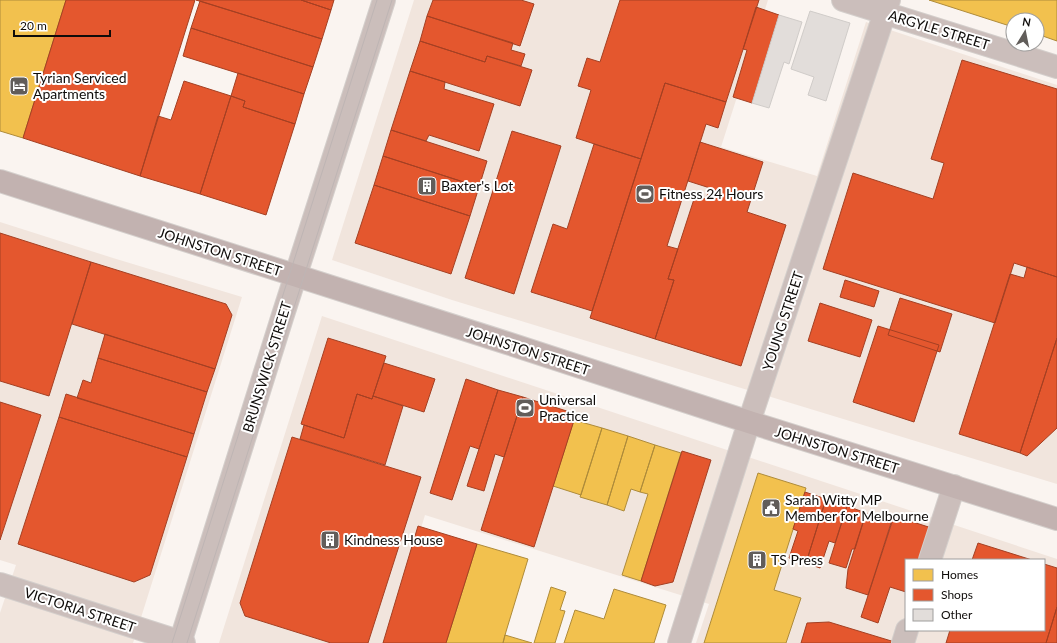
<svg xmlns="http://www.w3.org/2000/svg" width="1057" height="643" font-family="Lato,sans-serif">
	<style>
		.built { fill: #f1e5dd; fill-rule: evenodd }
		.homes { fill: #f2c14e; stroke: #ae8b3a }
		.shops { fill: #e4572e; stroke: #a44023 }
		.building { fill: #e2ddda; stroke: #d0ccc9 }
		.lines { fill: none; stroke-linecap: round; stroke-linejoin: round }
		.minor-casing { stroke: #d4cfcc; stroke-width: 24 }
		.tertiary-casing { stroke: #d4cfcc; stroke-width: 24 }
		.secondary-casing { stroke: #d4cfcc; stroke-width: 24 }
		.minor { stroke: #cbbebb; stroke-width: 22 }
		.tertiary { stroke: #cbbebb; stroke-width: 22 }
		.secondary { stroke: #c2b2b0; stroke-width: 22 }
		.tram { stroke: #beb5b4; stroke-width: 1 }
		.labels { text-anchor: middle; stroke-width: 4; stroke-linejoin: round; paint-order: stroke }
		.street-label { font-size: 14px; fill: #0f0c0a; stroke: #fff }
		.poi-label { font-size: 14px; fill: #0f0c0a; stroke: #fff; text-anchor: start }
	</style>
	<rect width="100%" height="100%" fill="#faf4f0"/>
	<path class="built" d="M414,0H768L721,147L817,176L866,22L1057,85V484L452,300L332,260Z
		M0,222L113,258L242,297L133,643H0V613L16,565L0,560Z
		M322,316L1057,559V643H696L709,604L425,515L386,643H219ZM906,560H1044V630H906Z"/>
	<path class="homes" d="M0,0H66L23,138L0,131Z
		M929,0H1057V41L1037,34V20H1013V27Z
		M574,420L602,428L581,495L553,486Z
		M602,428L628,436L607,505L580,497Z
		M628,436L655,445L640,492L631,489L624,511L607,505Z
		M655,445L681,453L641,581L622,575L648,494L640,492Z
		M758,473L806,488L774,590L801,598L786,643H704Z
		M477,544L528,559L505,635L503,643H446Z
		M551,587L566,592L560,610L565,611L555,643H534Z
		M614,589L666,605L654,643H564L575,610L604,619Z
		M505,635L532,643H503Z"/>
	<path class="shops" d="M66,0H195L140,176L23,138Z
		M196,0H301L331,10L322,39Z
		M301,0H334L331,10Z
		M433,0H521L534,4L520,46L427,16Z
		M620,0H759L726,102L665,83L641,159L576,138L591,90L578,86L587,58L600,62Z
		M200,1L322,39L313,67L191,28Z
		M756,7L779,15L752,103L733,97L747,50L743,49Z
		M427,16L513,43L511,50L525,54L521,66L487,56L485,62L420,41Z
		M191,28L313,67L304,94L183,56Z
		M420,41L485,62L487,56L532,70L520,106L410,71Z
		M962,60L1057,89V277L1014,263L995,323L823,269L853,173L933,199L944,163L931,159Z
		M410,71L445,82L444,89L494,104L479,151L429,135L426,141L391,130Z
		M238,73L304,94L295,124L243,107L245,101L231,96Z
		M184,81L231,96L200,194L140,176L158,116L171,120Z
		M665,83L726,102L718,128L706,124L667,246L678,249L668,279L674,280L655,339L590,318Z
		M231,96L245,101L243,107L295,124L266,215L200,194Z
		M391,130L487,161L479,187L383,156Z
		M512,131L561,146L514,294L465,278Z
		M700,142L763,162L747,212L786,225L741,366L655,339L674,280L668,279L695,196L706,199L710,188L688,181Z
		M594,144L641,159L592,311L531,292L553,224L567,229Z
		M383,156L479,187L470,216L374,185Z
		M374,185L470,216L451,274L355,243Z
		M0,233L91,262L49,396L0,381Z
		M91,262L226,304L232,315L215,369L72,324Z
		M1027,267L1057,277V338L1020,453L959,434L1010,274L1024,278Z
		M845,280L879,291L874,307L840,297Z
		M900,298L952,314L940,352L888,335Z
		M820,303L872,320L860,357L808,341Z
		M878,326L939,345L914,422L853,402Z
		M105,334L215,369L207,392L98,358Z
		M328,338L386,356L372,399L357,394L344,438L301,424Z
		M1057,338V428L1027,456L1020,453Z
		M98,358L207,392L194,434L77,398L83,380L91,383Z
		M384,363L435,379L424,412L373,396Z
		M466,379L498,390L479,449L470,446L452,500L430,493Z
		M498,390L523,397L504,457L495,454L484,491L467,486Z
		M66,394L194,434L187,457L59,417Z
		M357,394L372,399L373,396L403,406L385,465L300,439L304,425L344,438Z
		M523,397L576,414L534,547L481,530Z
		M0,402L41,415L0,540Z
		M59,417L187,457L150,575L134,582L18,544Z
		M292,437L421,477L368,643H331L245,616L240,603Z
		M682,451L711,460L673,582L655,586L641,581Z
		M805,492L826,499L806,563L789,558L798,531L793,529Z
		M826,499L847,506L835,543L829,541L820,568L806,563Z
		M847,506L866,513L855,549H852L846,568L829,563Z
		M866,513L892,520L868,595L846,588L848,569Z
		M894,516L938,530L928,560H906V592L890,587L878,623L861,617Z
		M418,526L477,544L446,643H383Z
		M978,543L1032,560H972Z
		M1044,564L1057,568V607L1046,643H946L950,630H1044Z
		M1057,607V643H1046Z
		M829,622L898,643H801L807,623Z"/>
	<path class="building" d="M810,11L850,23L826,101L808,95L814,77L791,69Z
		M779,15L802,22L789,64L784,62L769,108L752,103Z"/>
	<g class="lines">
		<g class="minor-casing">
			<path id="minor" d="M843,0L1057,67
				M930,560L954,486
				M0,584L184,643
				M679,643L749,422L889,0
				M903,643L907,630"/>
		</g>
		<g class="tertiary-casing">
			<path id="tertiary" d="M180,643L282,318L384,0"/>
		</g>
		<g class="secondary-casing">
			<path id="secondary" d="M0,181L507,343L749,422L1057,519"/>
		</g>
		<use href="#minor" class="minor"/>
		<use href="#tertiary" class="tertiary"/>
		<use href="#secondary" class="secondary"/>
		<path class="tram" d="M172,643L377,0
			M187,643L392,0"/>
	</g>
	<defs>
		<g id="hotel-square" transform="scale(1)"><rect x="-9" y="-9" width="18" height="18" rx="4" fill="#615d5a" stroke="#fff"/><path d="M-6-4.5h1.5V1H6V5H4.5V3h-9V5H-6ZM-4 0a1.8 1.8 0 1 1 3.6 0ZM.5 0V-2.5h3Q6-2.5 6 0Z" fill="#fff"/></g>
		<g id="building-square" transform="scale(1)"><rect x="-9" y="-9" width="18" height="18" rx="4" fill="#615d5a" stroke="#fff"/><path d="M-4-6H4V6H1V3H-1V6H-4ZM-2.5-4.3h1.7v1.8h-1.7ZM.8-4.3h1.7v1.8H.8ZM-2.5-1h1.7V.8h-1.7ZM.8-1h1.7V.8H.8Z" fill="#fff"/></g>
		<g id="stadium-square" transform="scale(1)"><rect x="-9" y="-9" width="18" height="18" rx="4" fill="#615d5a" stroke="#fff"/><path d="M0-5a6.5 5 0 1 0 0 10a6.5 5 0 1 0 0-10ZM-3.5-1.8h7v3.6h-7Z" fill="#fff"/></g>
		<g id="civic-square" transform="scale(1)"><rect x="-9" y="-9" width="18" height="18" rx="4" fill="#615d5a" stroke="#fff"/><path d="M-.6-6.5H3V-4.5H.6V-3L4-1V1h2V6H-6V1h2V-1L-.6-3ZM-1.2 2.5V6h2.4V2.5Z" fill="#fff"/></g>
	</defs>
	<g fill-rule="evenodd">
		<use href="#hotel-square" x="19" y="86"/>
		<use href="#building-square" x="427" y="186"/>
		<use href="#stadium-square" x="645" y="194"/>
		<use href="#stadium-square" x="525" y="408"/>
		<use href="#civic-square" x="771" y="508"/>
		<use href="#building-square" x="330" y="540"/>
		<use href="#building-square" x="757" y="560"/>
	</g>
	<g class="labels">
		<g class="street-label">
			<text transform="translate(939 30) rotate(17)" y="5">ARGYLE STREET</text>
			<text transform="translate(220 252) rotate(18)" y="5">JOHNSTON STREET</text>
			<text transform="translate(783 321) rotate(-72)" y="5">YOUNG STREET</text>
			<text transform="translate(528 351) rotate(18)" y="5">JOHNSTON STREET</text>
			<text transform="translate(267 367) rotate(-73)" y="5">BRUNSWICK STREET</text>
			<text transform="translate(837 450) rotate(17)" y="5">JOHNSTON STREET</text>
			<text transform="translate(80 610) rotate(18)" y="5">VICTORIA STREET</text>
		</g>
		<g class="poi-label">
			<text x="33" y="83">Tyrian Serviced<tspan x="33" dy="16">Apartments</tspan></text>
			<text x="441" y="191">Baxter's Lot</text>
			<text x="659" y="199">Fitness 24 Hours</text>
			<text x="539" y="405">Universal<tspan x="539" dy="16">Practice</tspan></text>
			<text x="785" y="505">Sarah Witty MP<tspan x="785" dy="16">Member for Melbourne</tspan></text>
			<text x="344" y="545">Kindness House</text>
			<text x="771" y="565">TS Press</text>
		</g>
	</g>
	<rect x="905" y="559" width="140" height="72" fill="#ffffff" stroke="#9f9e9d"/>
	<rect x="913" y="569" width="20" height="12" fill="#f2c14e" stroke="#9f9e9d"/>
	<text x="941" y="579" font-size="12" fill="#0f0c0a">Homes</text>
	<rect x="913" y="589" width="20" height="12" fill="#e4572e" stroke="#9f9e9d"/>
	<text x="941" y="599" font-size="12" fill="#0f0c0a">Shops</text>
	<rect x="913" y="609" width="20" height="12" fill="#e2ddda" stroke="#9f9e9d"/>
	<text x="941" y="619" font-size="12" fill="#0f0c0a">Other</text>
	<g transform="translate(1025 32) rotate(10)"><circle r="19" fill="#ffffff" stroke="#9f9e9d"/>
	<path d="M0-3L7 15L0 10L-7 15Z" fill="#615d5a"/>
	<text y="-6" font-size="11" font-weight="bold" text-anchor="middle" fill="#0f0c0a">N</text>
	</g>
	<path d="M14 30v6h96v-6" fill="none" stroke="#0f0c0a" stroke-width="2"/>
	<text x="20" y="30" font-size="12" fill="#0f0c0a" stroke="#ffffff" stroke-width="3" paint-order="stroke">20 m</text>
</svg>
